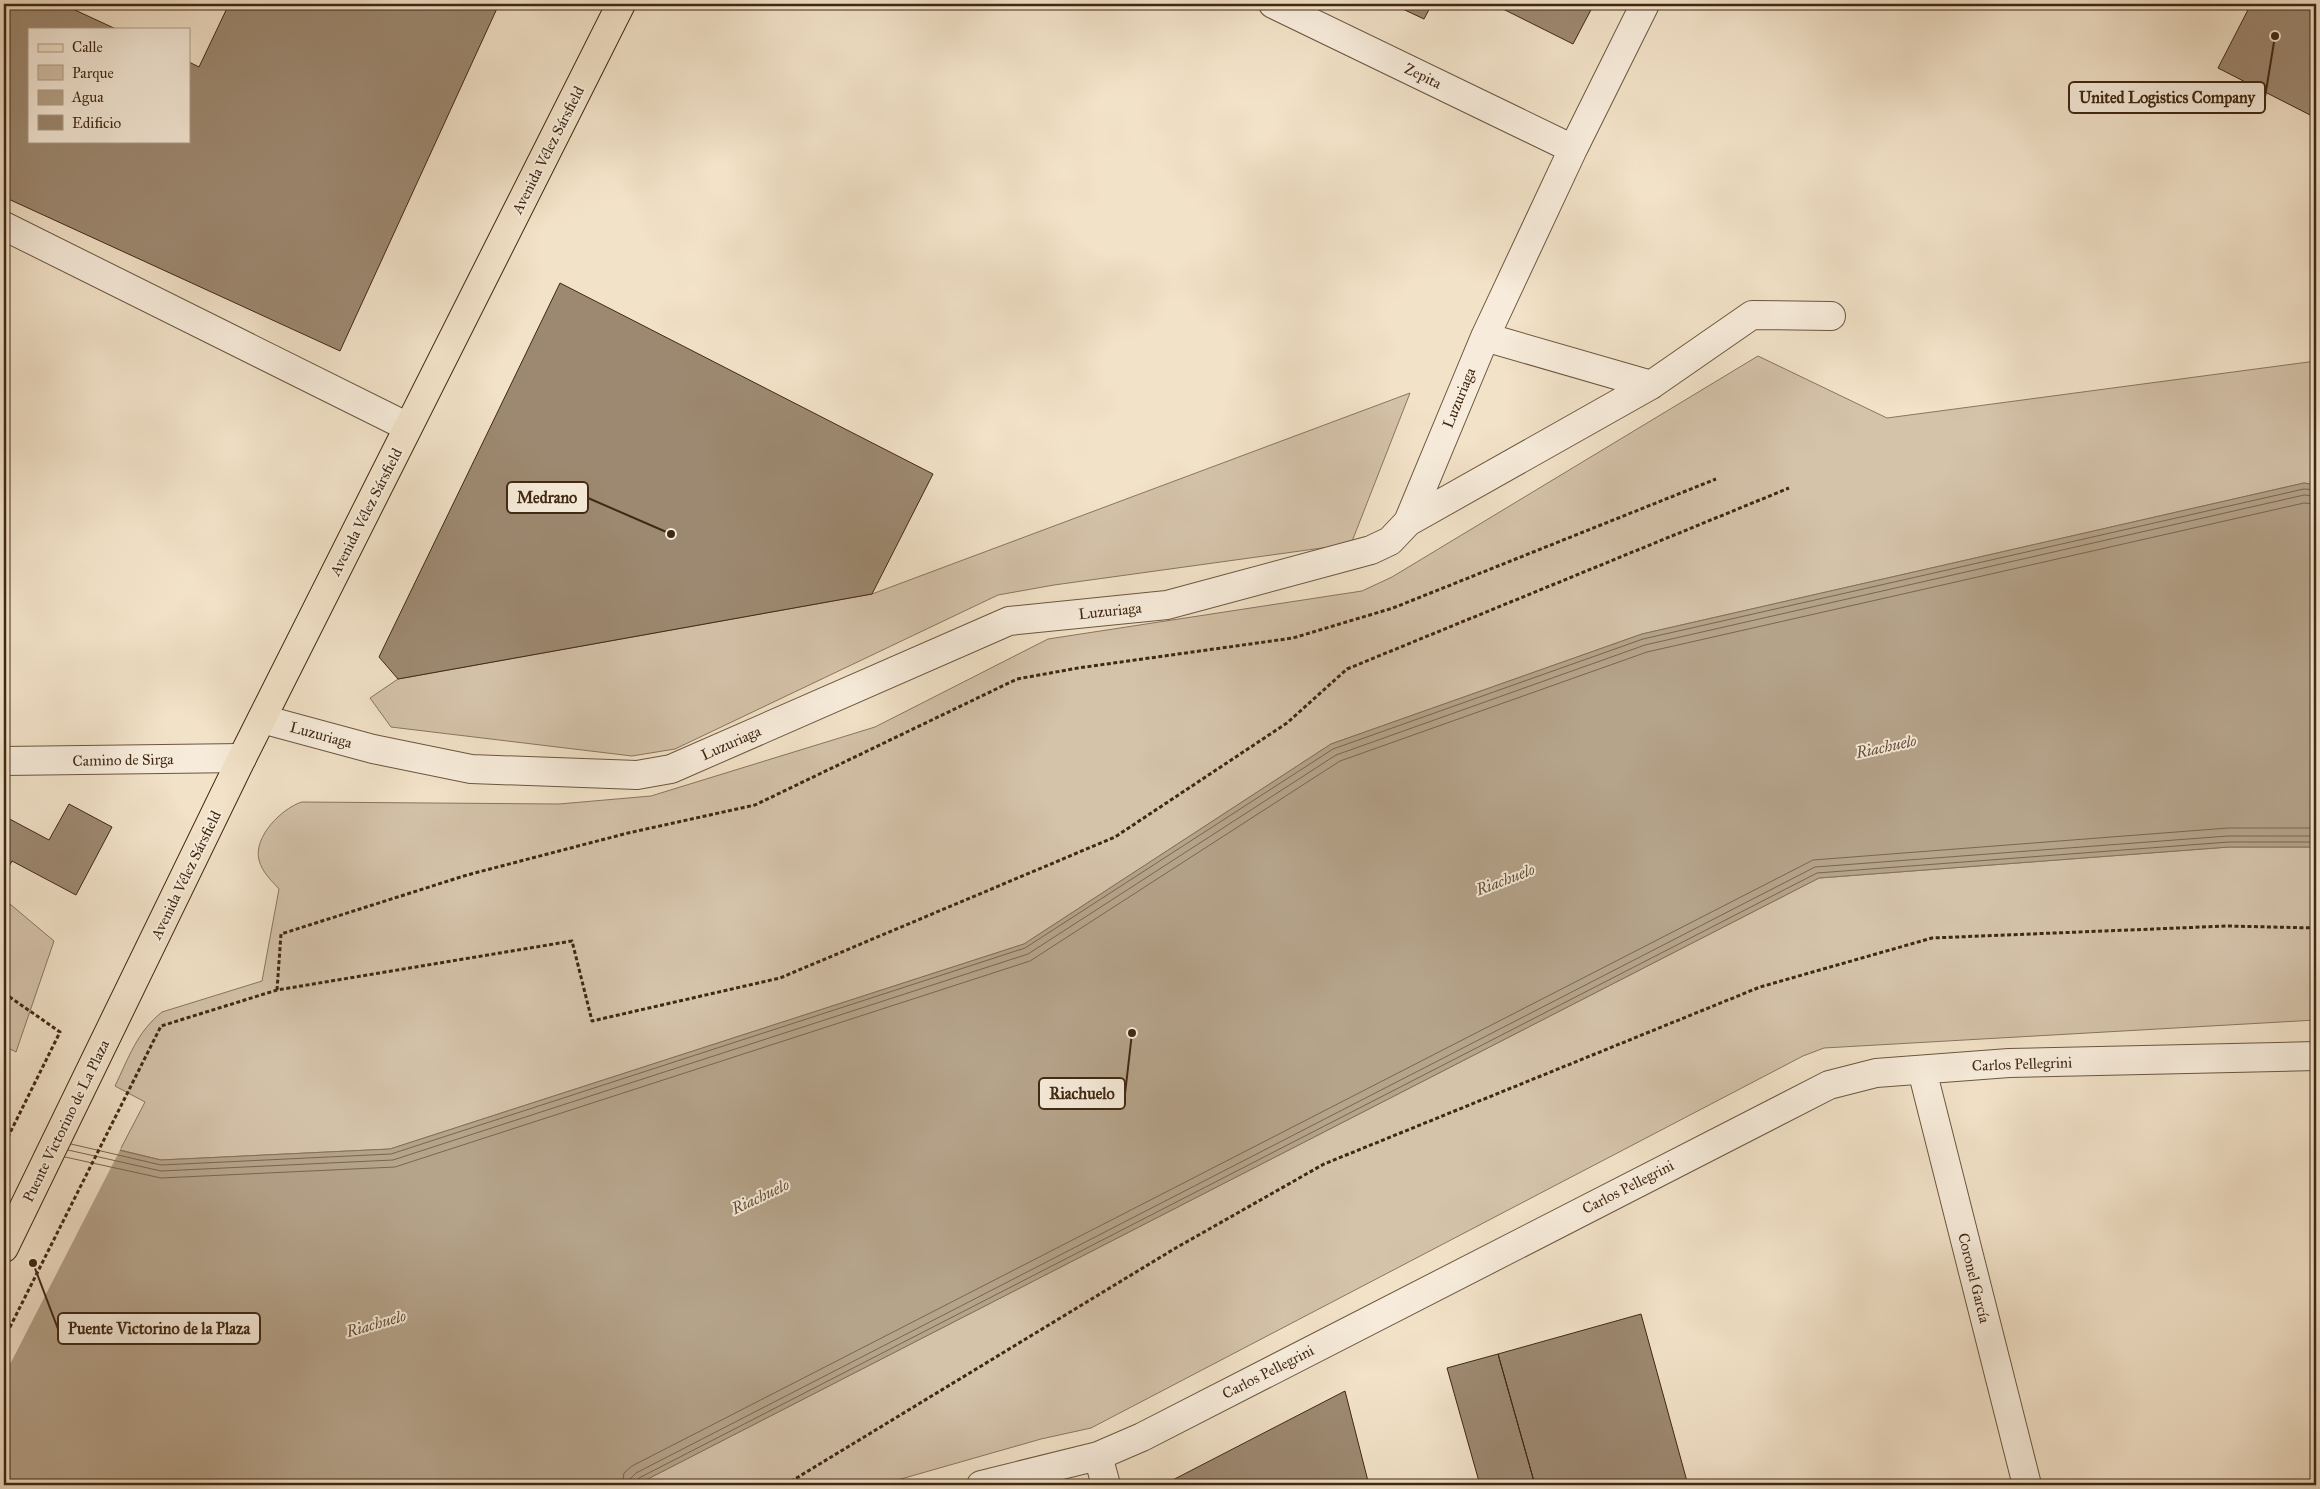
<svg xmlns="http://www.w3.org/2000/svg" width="2320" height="1489" font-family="'IM FELL Great Primer',serif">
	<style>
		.green { fill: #d4c2a9; stroke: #8a755e }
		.water { fill: #b5a38a; stroke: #86725a }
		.pier { fill: #f2e2c8 }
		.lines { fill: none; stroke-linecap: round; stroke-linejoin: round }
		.shore { stroke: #7a664e; stroke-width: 1 }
		.building { fill: #9d8971; stroke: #402813 }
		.minor-casing { stroke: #6c5640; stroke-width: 30 }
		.major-casing { stroke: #402813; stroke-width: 30 }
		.path { stroke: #402813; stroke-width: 3; stroke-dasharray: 4 2.5; stroke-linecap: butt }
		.minor { stroke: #f7ecdb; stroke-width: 28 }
		.major { stroke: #f2e2c8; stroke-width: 28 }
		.labels { text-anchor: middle; stroke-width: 4; stroke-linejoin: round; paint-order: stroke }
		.street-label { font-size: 15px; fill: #402813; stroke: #f7ecdb }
		.water-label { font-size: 16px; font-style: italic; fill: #634d37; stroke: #f7ecdb }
		.leader { fill: none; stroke: #402813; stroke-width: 2 }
		.callout-dot { fill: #402813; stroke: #f7ecdb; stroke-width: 2 }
		.callout { fill: #f7ecdb; stroke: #402813; stroke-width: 2 }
		.callout-label { font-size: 16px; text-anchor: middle; font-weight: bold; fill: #402813 }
	</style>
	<rect width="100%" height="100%" fill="#f2e2c8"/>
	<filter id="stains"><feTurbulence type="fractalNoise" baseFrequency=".004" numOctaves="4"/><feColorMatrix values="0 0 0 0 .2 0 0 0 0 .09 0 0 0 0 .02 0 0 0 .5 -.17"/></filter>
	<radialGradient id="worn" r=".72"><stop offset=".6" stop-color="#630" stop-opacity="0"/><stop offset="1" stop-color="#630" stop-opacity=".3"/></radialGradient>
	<path class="green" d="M1758,356L1887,418L2316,361V485L2304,483L1642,634L1331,744L1024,944L390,1149L161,1160L120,1150L145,1102L115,1086C129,1057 137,1032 162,1012L262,981L279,889C271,880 262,872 259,860C253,837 282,808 302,802L559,804L651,796L875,727L1048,639L1362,591L1392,577Z
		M1410,393L1351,544L1054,585L998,595L675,749L632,756L391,727L370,698L398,679L872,594Z
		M2229,847H2316V1020L1824,1048L1803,1056L1091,1428L1041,1439L880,1485H636L1819,878Z
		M4,899L54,941L16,1052L4,1046Z"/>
	<path class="water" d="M2304,483L2316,485V847H2229L1819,878L636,1485H4V1123L161,1160L390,1149L1024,944L1331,744L1642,634Z"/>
	<path class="pier" d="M4,1121L121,1148L4,1376Z"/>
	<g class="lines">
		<path class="shore" d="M71,1144L161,1165L391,1154L1025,948L1333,749L1643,639L2304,489L2316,490
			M68,1150L161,1171L393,1160L1028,954L1336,755L1645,645L2304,495L2316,496
			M65,1157L161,1178L395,1167L1030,961L1340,761L1647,652L2304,503L2316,504
			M622,1485L624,1473L632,1466L1813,860L2228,828H2316
			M629,1485L630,1479L636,1473L1815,867L2228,836H2316
			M635,1485L639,1478L1817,873L2229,842H2316"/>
	</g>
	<path class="building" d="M4,4H62L116,29H29V141H189V62L199,67L229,4H499L340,351L4,197Z
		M1392,4H1432L1424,19Z
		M1493,4H1594L1573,44Z
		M2251,4H2316V118L2218,68Z
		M560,283L933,474L872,594L398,679L379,657Z
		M69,804L112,827L76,895L12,861L4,876V816L49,840Z
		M1641,1314L1688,1485H1535L1498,1354Z
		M1498,1354L1535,1485H1480L1447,1368Z
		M1345,1391L1369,1485H1163Z"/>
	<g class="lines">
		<g class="minor-casing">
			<path id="minor" d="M1273,4L1573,149
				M4,226L408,427
				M1485,337L1651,385
				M1408,522L1651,385L1752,315L1831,316
				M262,719L373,749L471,769L637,775L671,769L1009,621L1167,605L1371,550L1390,541L1408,522L1485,337L1573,149L1645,4
				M4,761L242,758
				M1922,1070L2027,1485
				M1098,1456L1106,1485
				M981,1485L1098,1456L1142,1437L1829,1085L1876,1073L2009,1063L2316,1056"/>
		</g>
		<g class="major-casing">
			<path id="major" d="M4,1248L242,758L621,4"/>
		</g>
		<path class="path" d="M277,990L281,934L467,875L628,833L755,805L1017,679L1078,668L1293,638L1393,608L1716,479
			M4,993L60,1032L4,1145
			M4,1339L161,1026L277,990L572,941L592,1021L780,978L1115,837L1287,723L1347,669L1789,488
			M785,1485L1174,1249L1324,1164L1760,987L1932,938L2227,926L2316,928"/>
		<use href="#minor" class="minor"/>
		<use href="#major" class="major"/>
	</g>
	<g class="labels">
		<g class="street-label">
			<text transform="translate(1423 76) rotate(26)" y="5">Zepita</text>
			<text transform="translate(548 150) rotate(-63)" y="5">Avenida Vélez Sársfield</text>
			<text transform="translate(1459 398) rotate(-68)" y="5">Luzuriaga</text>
			<text transform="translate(366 512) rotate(-63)" y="5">Avenida Vélez Sársfield</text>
			<text transform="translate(1110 611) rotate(-6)" y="5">Luzuriaga</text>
			<text transform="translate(321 735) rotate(15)" y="5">Luzuriaga</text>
			<text transform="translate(731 743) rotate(-24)" y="5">Luzuriaga</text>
			<text transform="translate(123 760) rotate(-1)" y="5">Camino de Sirga</text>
			<text transform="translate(186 875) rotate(-64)" y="5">Avenida Vélez Sársfield</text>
			<text transform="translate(2022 1064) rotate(-2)" y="5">Carlos Pellegrini</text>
			<text transform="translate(66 1121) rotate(-64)" y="5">Puente Victorino de La Plaza</text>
			<text transform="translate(1628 1187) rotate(-27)" y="5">Carlos Pellegrini</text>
			<text transform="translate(1974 1278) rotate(76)" y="5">Coronel García</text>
			<text transform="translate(1268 1372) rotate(-27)" y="5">Carlos Pellegrini</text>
		</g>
		<g class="water-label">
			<text transform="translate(1886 746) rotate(-12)" y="6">Riachuelo</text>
			<text transform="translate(1505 879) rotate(-21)" y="6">Riachuelo</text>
			<text transform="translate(760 1196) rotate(-25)" y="6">Riachuelo</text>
			<text transform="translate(376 1323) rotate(-16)" y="6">Riachuelo</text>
		</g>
	</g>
	<path class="leader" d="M2275 36L2265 97M671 534L588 498M1132 1033L1125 1094M33 1263L58 1329"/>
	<g class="callout-dot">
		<circle cx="2275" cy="36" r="5"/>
		<circle cx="671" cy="534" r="5"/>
		<circle cx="1132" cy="1033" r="5"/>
		<circle cx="33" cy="1263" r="5"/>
	</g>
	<g class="callout">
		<rect x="2069" y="82" width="196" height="31" rx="5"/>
		<rect x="507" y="482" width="81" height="31" rx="5"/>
		<rect x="1039" y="1078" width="86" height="31" rx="5"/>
		<rect x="58" y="1313" width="202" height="31" rx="5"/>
	</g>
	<g class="callout-label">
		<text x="2167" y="103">United Logistics Company</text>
		<text x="547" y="503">Medrano</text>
		<text x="1082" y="1099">Riachuelo</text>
		<text x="159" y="1334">Puente Victorino de la Plaza</text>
	</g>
	<rect width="2320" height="1489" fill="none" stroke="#f2e2c8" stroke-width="20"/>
	<rect x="5" y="5" width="2310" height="1479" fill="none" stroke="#402813" stroke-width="2.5"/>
	<rect x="10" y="10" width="2300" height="1469" fill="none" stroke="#402813"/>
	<rect x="28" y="28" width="162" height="115" fill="#f7ecdb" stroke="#ae9e8b"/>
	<rect x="38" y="44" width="25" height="8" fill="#f2e2c8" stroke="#ae9e8b"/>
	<text x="72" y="52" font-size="15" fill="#402813">Calle</text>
	<rect x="38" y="65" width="25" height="15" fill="#d4c2a9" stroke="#ae9e8b"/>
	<text x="72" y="78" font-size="15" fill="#402813">Parque</text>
	<rect x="38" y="90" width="25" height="15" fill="#b5a38a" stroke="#ae9e8b"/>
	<text x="72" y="102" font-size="15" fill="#402813">Agua</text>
	<rect x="38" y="115" width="25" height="15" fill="#9d8971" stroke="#ae9e8b"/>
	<text x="72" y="128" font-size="15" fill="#402813">Edificio</text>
	<rect width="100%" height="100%" filter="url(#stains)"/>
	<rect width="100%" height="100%" fill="url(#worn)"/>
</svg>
